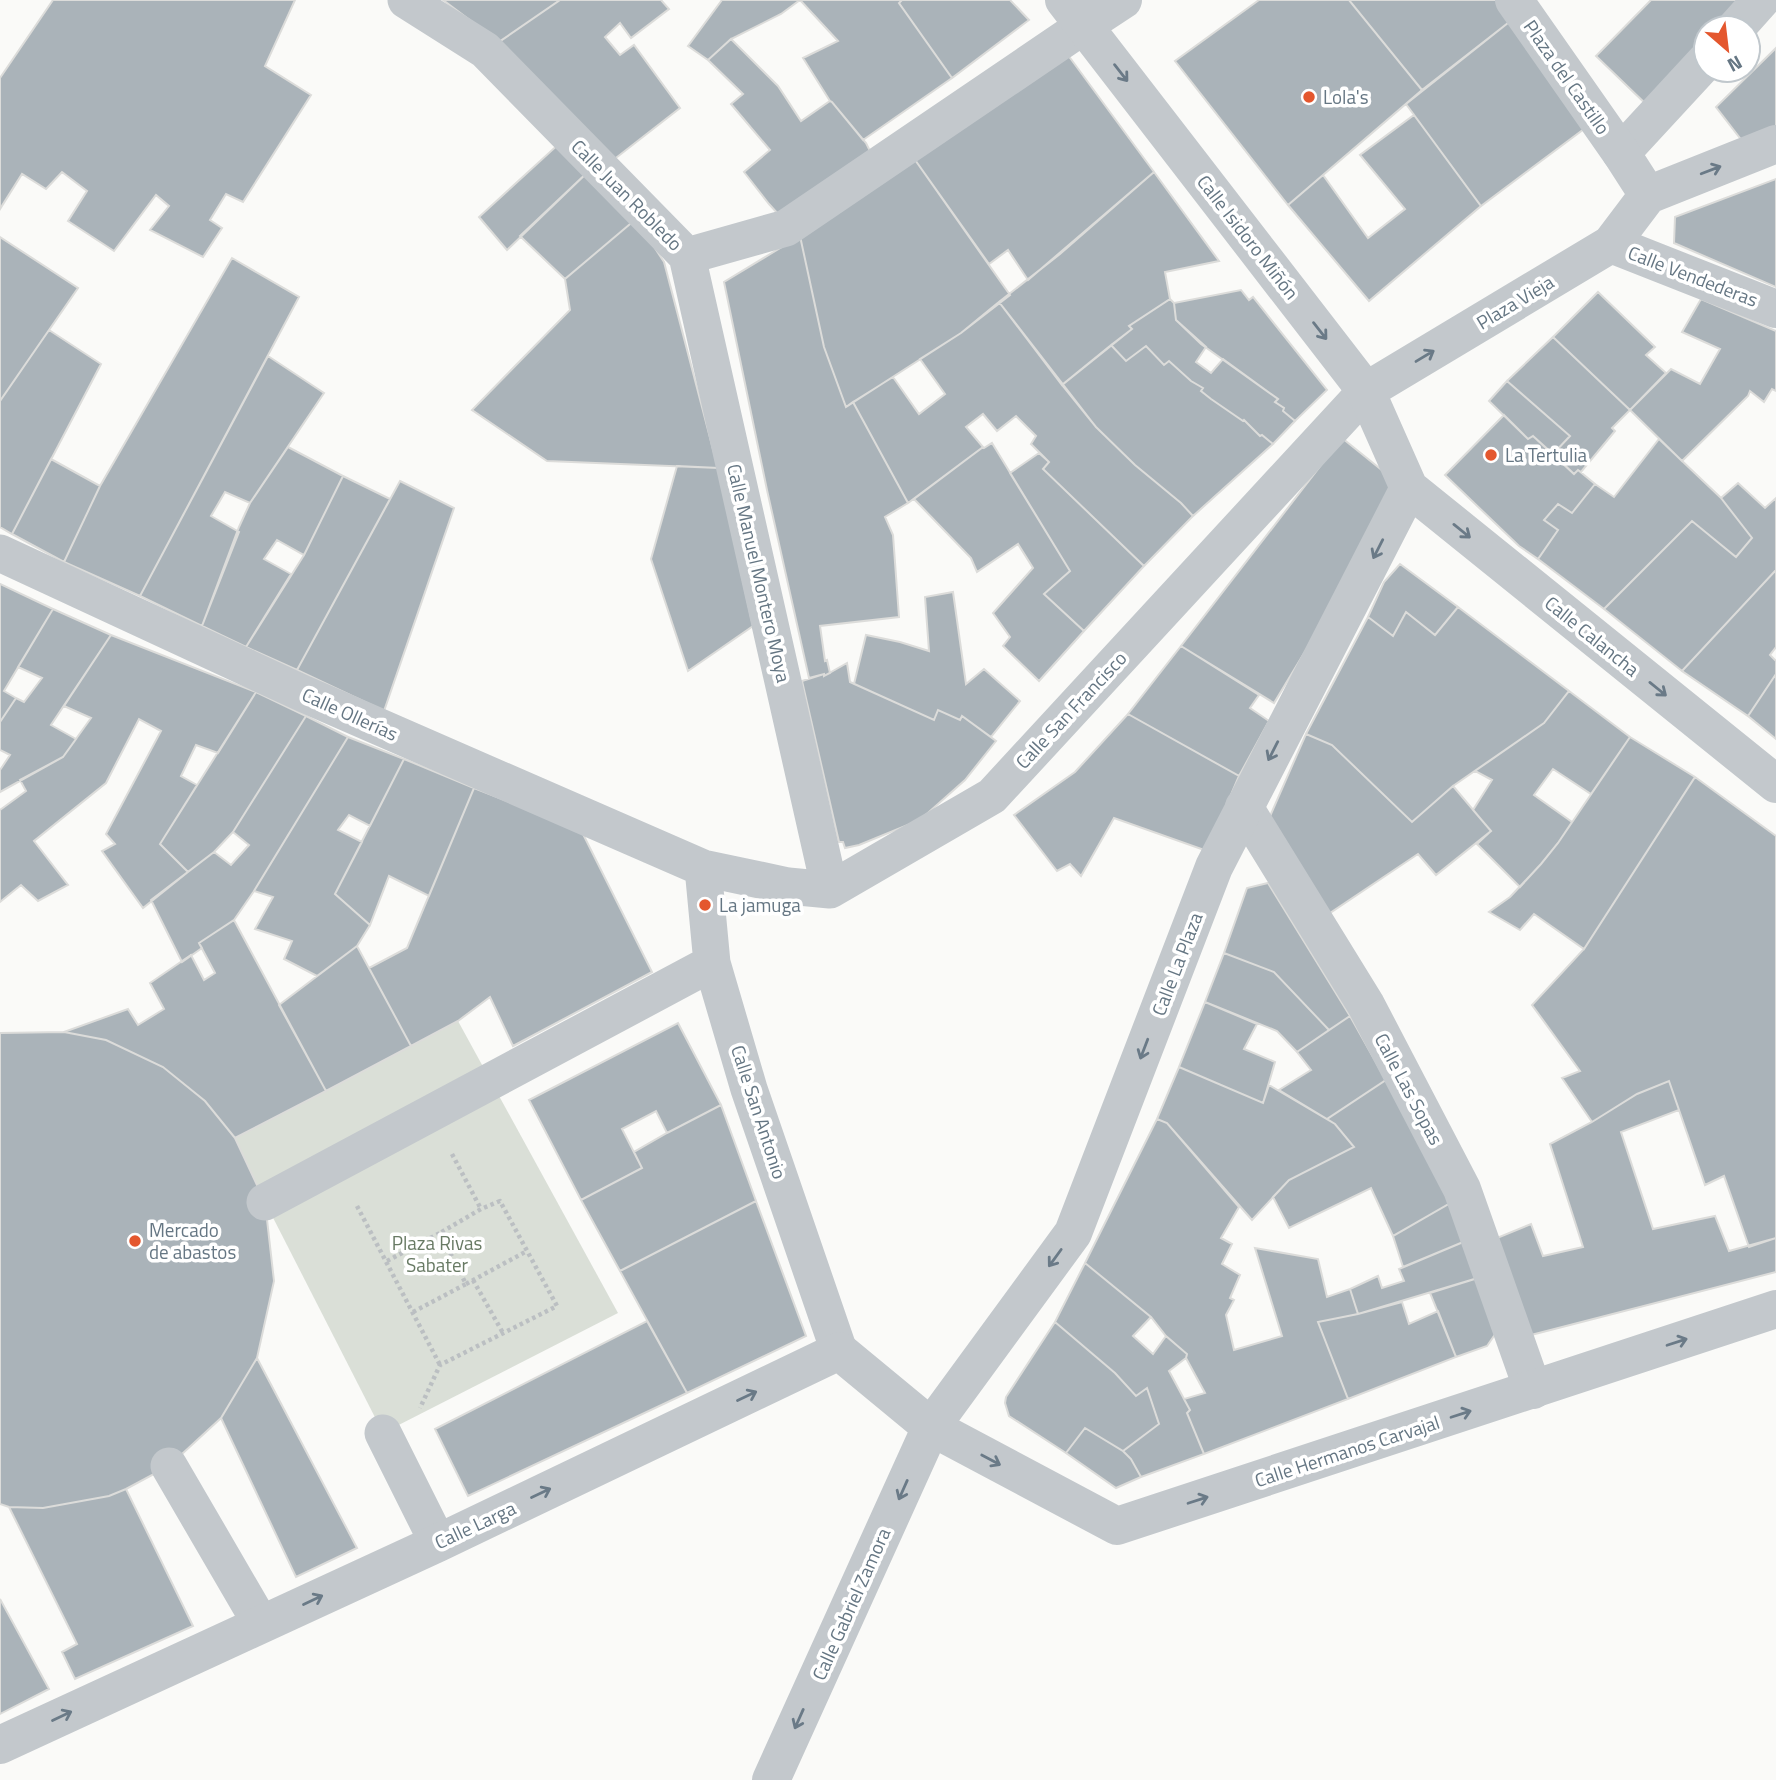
<svg xmlns="http://www.w3.org/2000/svg" width="1776" height="1780" font-family="'Titillium Web',sans-serif">
	<style>
		.green { fill: #dadfd7 }
		.building { fill: #aab3b9; stroke: #dcdcda; stroke-width: 2 }
		.lines { fill: none; stroke-linecap: round; stroke-linejoin: round }
		.path { stroke: #bbbfc2; stroke-width: 4.5; stroke-dasharray: 3.5 3.5; stroke-linecap: butt }
		.pedestrian { stroke: #c3c8cc; stroke-width: 37 }
		.minor { stroke: #c3c8cc; stroke-width: 38 }
		.tertiary { stroke: #c3c8cc; stroke-width: 38 }
		.oneway { stroke: #6a7a87 }
		.poi-dot { fill: #e4572e; stroke: #fff; stroke-width: 2.5 }
		.labels { text-anchor: middle; stroke-width: 7; stroke-linejoin: round; paint-order: stroke }
		.street-label { font-size: 19px; fill: #657683; stroke: #fff }
		.poi-label { font-size: 19px; fill: #657683; stroke: #fff; text-anchor: start }
		.park-label { font-size: 19px; fill: #687a64; stroke: #fff }
	</style>
	<rect width="100%" height="100%" fill="#fafaf8"/>
	<path class="green" d="M458,1021L618,1313L383,1433L265,1202L235,1138Z"/>
	<path class="building" d="M53,0H295L265,66L311,95L243,202L226,194L210,220L222,228L203,257L150,230L169,206L156,195L114,251L68,221L87,191L62,172L46,189L22,174L0,209V78Z
		M443,0H560L499,42Z
		M560,0H661L669,9L631,38L620,23L605,37L620,55L634,45L680,108L612,161L499,42Z
		M722,0H800L781,14L731,39L708,60L688,46Z
		M800,0H902L899,3L952,78L863,140L832,102L830,101L803,58L838,41Z
		M902,0H1010L1029,20L952,78L899,3Z
		M1259,0H1349L1422,90L1288,205L1175,61Z
		M1349,0H1500L1513,19L1422,90Z
		M1651,0H1752L1728,28H1706V50L1650,108L1596,56Z
		M1513,19L1588,126L1481,206L1406,104Z
		M731,39L778,86L801,121L830,101L832,102L866,143L872,155L779,215L769,204L744,172L770,150L731,104L743,94L708,60Z
		M1776,48V127L1743,142L1716,107Z
		M1065,51L1154,172L1028,280L1008,250L989,264L913,157Z
		M1414,115L1481,206L1369,301L1288,205L1323,175L1368,238L1405,209L1360,155Z
		M562,141L591,169L507,250L479,217Z
		M913,157L1010,295L961,333L846,407L824,347L800,236Z
		M591,169L636,219L565,279L520,236Z
		M1154,172L1219,261L1165,272L1170,299L1129,326L1132,329L1062,385L999,302L1060,254Z
		M1776,179V287L1674,243L1675,217Z
		M636,219L664,262L718,468L547,461L472,410L570,310L565,279Z
		M800,236L824,347L846,407L853,402L908,503L885,517L893,535L899,617L820,626L825,661L827,660L830,673L824,676V674L809,678L767,490L724,282Z
		M0,237L78,288L0,401Z
		M232,258L299,297L140,596L64,562L100,486Z
		M1241,290L1249,300L1253,297L1327,390L1295,421L1283,411L1284,408L1275,402L1278,399L1201,344L1176,320L1174,303Z
		M1598,292L1655,347L1646,355L1666,373L1630,410L1553,337Z
		M1170,299L1174,303L1176,320L1206,347L1196,362L1211,373L1223,359L1278,399L1275,402L1284,408L1283,411L1295,421L1273,444L1262,435L1260,436L1244,420L1243,421L1211,399L1201,391L1203,388L1191,381L1169,361L1164,365L1146,346L1126,361L1111,345L1132,329L1129,326Z
		M1701,299L1776,331V391L1772,389L1764,402L1750,391L1748,396L1682,461L1630,410L1671,369L1700,384L1720,349L1682,332Z
		M999,302L1096,427L1135,465L1181,503L1193,516L1144,566L1043,469L1049,462L1031,444L1036,436L1016,416L997,431L983,414L966,427L983,447L908,503L853,402L893,377L919,414L945,394L920,359L961,333Z
		M49,330L101,364L12,534L0,527V401Z
		M1553,337L1630,410L1612,428L1615,431L1581,472L1578,470L1574,474L1553,454L1570,436L1507,381Z
		M1111,345L1126,361L1146,346L1164,365L1169,361L1191,381L1203,388L1201,391L1211,399L1243,421L1244,420L1260,436L1262,435L1273,444L1193,516L1181,503L1135,465L1096,427L1062,385Z
		M268,356L324,393L250,503L225,492L211,516L239,532L202,626L140,596Z
		M1507,381L1570,436L1553,454L1533,436L1528,439L1489,401Z
		M1504,415L1528,439L1533,436L1574,474L1578,470L1595,484L1572,513L1558,504L1544,520L1558,530L1538,559L1519,546L1445,475Z
		M1342,438L1404,488L1274,703L1181,646Z
		M1659,439L1721,498L1752,538L1736,557L1692,521L1604,609L1538,559L1558,530L1544,520L1558,504L1572,513L1595,484L1614,497Z
		M992,443L1070,571L1044,594L1084,631L1039,681L1003,646L1010,637L993,613L1033,568L1018,544L977,572L971,558L914,499L983,447L984,448Z
		M288,447L343,476L304,555L277,540L264,559L291,574L246,647L202,626L239,527L250,503Z
		M1039,453L1049,462L1043,469L1144,566L1084,631L1044,594L1070,571L1010,473Z
		M51,459L100,486L64,562L12,534Z
		M677,466L718,468L753,626L688,671L651,559Z
		M343,476L390,499L297,670L246,647L304,555Z
		M400,481L454,508L384,711L297,670Z
		M1738,483L1765,508L1776,498V570L1682,671L1604,609L1692,521L1736,557L1752,538L1721,498Z
		M1400,564L1458,607L1435,635L1406,612L1393,636L1368,617L1384,582Z
		M1776,570V647L1770,655L1776,661V674L1748,716L1682,671Z
		M0,584L53,609L4,691L16,698L0,722Z
		M953,592L966,684L984,669L1020,701L991,737L962,716L960,720L938,710L934,720L854,684L866,635L900,642L929,651L925,597Z
		M1458,607L1569,691L1544,723L1453,786L1412,822L1332,745L1306,734L1368,617L1393,636L1406,612L1435,635Z
		M53,609L111,635L51,725L76,739L63,757L0,792V770L10,755L0,750V722L16,698L24,702L42,678L18,667Z
		M111,635L256,692L218,753L196,745L181,776L197,785L160,844L188,872L143,908L102,851L115,844L106,834L161,731L139,719L106,783L34,841L68,885L38,901L21,885L0,902V810L26,791L20,780L63,757L91,718L64,706Z
		M1181,646L1259,695L1250,708L1269,721L1239,776L1128,714Z
		M847,663L850,682L934,720L938,710L960,720L962,716L996,741L965,780L920,820L859,845L845,848L843,842H839L802,681L824,674V676Z
		M1776,674V739L1748,716Z
		M1569,691L1630,737L1591,794L1553,769L1534,795L1572,822L1558,843L1541,864L1520,887L1477,844L1491,831L1473,810L1492,780L1475,771L1544,723Z
		M256,692L306,716L233,832L214,852L188,872L160,844Z
		M1128,714L1239,776L1207,851L1114,818L1081,876L1070,864L1057,871L1014,815L1075,772Z
		M306,716L348,737L254,891L234,920L199,943L202,948L182,962L151,900L214,852L231,865L249,845L233,832Z
		M1306,734L1332,745L1412,822L1453,786L1491,831L1436,875L1418,854L1324,917L1267,823Z
		M348,737L404,759L370,826L349,815L338,830L362,842L335,894L370,925L357,946L317,976L284,959L292,941L255,929L273,897L254,891Z
		M1630,737L1695,777L1584,949L1534,914L1520,930L1489,912L1510,897L1541,864L1558,843Z
		M404,759L474,788L429,896L389,876L370,925L335,894Z
		M1695,777L1776,836V1238L1749,1247L1724,1176L1705,1185L1669,1081L1637,1094L1592,1122L1562,1078L1580,1071L1532,1005L1584,949Z
		M474,788L581,830L652,972L513,1046L490,997L458,1021L411,1046L369,968L407,948Z
		M1268,883L1350,1016L1329,1030L1274,972L1224,953L1247,888Z
		M234,920L326,1091L235,1138L205,1101L163,1067L106,1040L64,1032L128,1009L138,1025L164,1009L150,983L191,955L204,980L215,973L199,943Z
		M357,946L411,1046L326,1091L279,1005Z
		M1224,953L1274,972L1329,1030L1297,1052L1277,1031L1205,1002Z
		M1205,1002L1257,1024L1244,1049L1275,1062L1263,1103L1179,1067Z
		M1350,1016L1386,1080L1327,1119L1279,1090L1311,1070L1297,1052Z
		M678,1023L721,1105L667,1133L656,1111L622,1129L642,1168L581,1200L529,1100Z
		M64,1032L106,1040L163,1067L205,1101L235,1138L265,1202L274,1281L257,1358L221,1418L169,1466L126,1489L109,1496L43,1508L9,1507L0,1504V1033Z
		M1179,1067L1263,1103L1269,1085L1335,1124L1354,1147L1289,1180L1252,1220L1167,1123L1157,1119Z
		M1386,1080L1454,1201L1393,1236L1371,1188L1289,1228L1273,1197L1289,1180L1354,1147L1335,1124L1327,1119Z
		M1669,1081L1679,1110L1621,1132L1653,1229L1715,1216L1729,1251L1776,1238V1272L1531,1335L1492,1240L1531,1224L1543,1256L1583,1247L1550,1144L1592,1122L1637,1094Z
		M721,1105L756,1201L620,1271L581,1200L642,1168L634,1152L667,1133Z
		M1157,1119L1167,1123L1239,1207L1221,1238L1232,1244L1222,1264L1240,1275L1230,1298L1234,1300L1226,1315L1234,1350L1282,1336L1255,1248L1318,1259L1327,1297L1350,1289L1358,1314L1318,1322L1348,1399L1204,1454L1187,1413L1190,1410L1184,1399L1205,1393L1186,1358L1187,1354L1166,1336L1151,1317L1085,1263Z
		M756,1201L806,1336L687,1393L620,1271Z
		M1454,1201L1468,1240L1403,1267L1393,1236Z
		M1468,1240L1481,1277L1358,1314L1350,1289L1378,1276L1382,1288L1404,1281L1399,1269Z
		M1085,1263L1151,1317L1133,1336L1153,1354L1166,1336L1187,1354L1186,1358L1169,1371L1190,1410L1187,1413L1204,1454L1141,1477L1131,1459L1123,1451L1159,1424L1147,1388L1136,1396L1115,1373L1055,1322Z
		M1481,1277L1498,1330L1487,1346L1456,1357L1430,1293Z
		M1402,1302L1409,1324L1438,1311L1456,1357L1348,1399L1318,1322L1358,1314Z
		M647,1321L687,1393L468,1496L435,1429Z
		M1055,1322L1115,1373L1136,1396L1147,1388L1159,1424L1123,1451L1085,1428L1066,1453L1009,1416L1005,1403L1006,1397Z
		M257,1358L357,1548L296,1577L221,1418Z
		M1085,1428L1123,1451L1131,1459L1141,1477L1116,1488L1066,1453Z
		M126,1489L193,1626L75,1679L62,1652L77,1644L9,1507L43,1508L109,1496Z
		M0,1599L49,1689L0,1714Z"/>
	<g class="lines">
		<path class="path" d="M452,1154L481,1209
			M357,1206L440,1365
			M387,1261L440,1233
			M473,1280L503,1333
			M466,1284L527,1251
			M413,1312L466,1284L440,1233L481,1209L500,1201L557,1306L440,1365L420,1408"/>
		<path class="pedestrian" d="M406,0L485,50L687,256L786,228L1085,25
			M687,256L830,890
			M0,553L304,694L703,868L788,886L830,890L992,796L1366,391
			M703,868L712,963L749,1089L839,1351
			M265,1202L712,963
			M383,1433L438,1543
			M169,1466L261,1624"/>
		<path class="minor" d="M1736,28L1761,0
			M1621,153L1706,61
			M1611,244L1776,309
			M1244,807L1366,1005L1462,1189L1533,1390"/>
		<path class="tertiary" d="M1064,0L1366,391L1409,488L1776,784
			M1514,0L1621,153L1648,195
			M1085,25L1123,0
			M1648,195L1776,144
			M1366,391L1611,244L1648,195
			M0,1745L438,1543L839,1351L931,1427L1117,1526L1776,1309
			M771,1780L931,1427L1073,1233L1214,867L1409,488"/>
	</g>
	<defs><path id="oneway-shaft" d="M-6 0H5M1.5-3L5.5 0L1.5 3" fill="none" stroke-width="1.6" stroke-linecap="round" stroke-linejoin="round" transform="scale(1.75)"/></defs>
	<g class="oneway">
		<use href="#oneway-shaft" transform="translate(1121 73) rotate(52)"/>
		<use href="#oneway-shaft" transform="translate(1711 170) rotate(-21)"/>
		<use href="#oneway-shaft" transform="translate(1320 331) rotate(52)"/>
		<use href="#oneway-shaft" transform="translate(1425 356) rotate(-31)"/>
		<use href="#oneway-shaft" transform="translate(1462 531) rotate(39)"/>
		<use href="#oneway-shaft" transform="translate(1378 549) rotate(117)"/>
		<use href="#oneway-shaft" transform="translate(1658 689) rotate(39)"/>
		<use href="#oneway-shaft" transform="translate(1273 751) rotate(117)"/>
		<use href="#oneway-shaft" transform="translate(1144 1049) rotate(111)"/>
		<use href="#oneway-shaft" transform="translate(1055 1258) rotate(126)"/>
		<use href="#oneway-shaft" transform="translate(1677 1342) rotate(-18)"/>
		<use href="#oneway-shaft" transform="translate(747 1396) rotate(-25)"/>
		<use href="#oneway-shaft" transform="translate(1461 1414) rotate(-18)"/>
		<use href="#oneway-shaft" transform="translate(991 1460) rotate(28)"/>
		<use href="#oneway-shaft" transform="translate(903 1490) rotate(114)"/>
		<use href="#oneway-shaft" transform="translate(541 1493) rotate(-25)"/>
		<use href="#oneway-shaft" transform="translate(1198 1500) rotate(-18)"/>
		<use href="#oneway-shaft" transform="translate(313 1600) rotate(-25)"/>
		<use href="#oneway-shaft" transform="translate(62 1716) rotate(-25)"/>
		<use href="#oneway-shaft" transform="translate(799 1719) rotate(114)"/>
	</g>
	<g class="poi-dot">
		<circle cx="1309" cy="97" r="7"/>
		<circle cx="1491" cy="455" r="7"/>
		<circle cx="705" cy="905" r="7"/>
		<circle cx="135" cy="1241" r="7"/>
	</g>
	<g class="labels">
		<g class="street-label">
			<text transform="translate(1567 77) rotate(55)" y="7">Plaza del Castillo</text>
			<text transform="translate(627 195) rotate(45)" y="7">Calle Juan Robledo</text>
			<text transform="translate(1248 237) rotate(52)" y="7">Calle Isidoro Miñón</text>
			<text transform="translate(1693 276) rotate(21)" y="7">Calle Vendederas</text>
			<text transform="translate(1515 302) rotate(-31)" y="7">Plaza Vieja</text>
			<text transform="translate(759 573) rotate(77)" y="7">Calle Manuel Montero Moya</text>
			<text transform="translate(1592 636) rotate(39)" y="7">Calle Calancha</text>
			<text transform="translate(1071 710) rotate(-47)" y="7">Calle San Francisco</text>
			<text transform="translate(350 714) rotate(24)" y="7">Calle Ollerías</text>
			<text transform="translate(1177 964) rotate(-69)" y="7">Calle La Plaza</text>
			<text transform="translate(1409 1089) rotate(62)" y="7">Calle Las Sopas</text>
			<text transform="translate(759 1112) rotate(72)" y="7">Calle San Antonio</text>
			<text transform="translate(1347 1451) rotate(-18)" y="7">Calle Hermanos Carvajal</text>
			<text transform="translate(475 1525) rotate(-25)" y="7">Calle Larga</text>
			<text transform="translate(851 1604) rotate(-66)" y="7">Calle Gabriel Zamora</text>
		</g>
		<g class="poi-label">
			<text x="1323" y="104">Lola's</text>
			<text x="1505" y="462">La Tertulia</text>
			<text x="719" y="912">La jamuga</text>
			<text x="149" y="1237">Mercado<tspan x="149" dy="22">de abastos</tspan></text>
		</g>
		<g class="park-label">
			<text x="437" y="1250">Plaza Rivas<tspan x="437" dy="22">Sabater</tspan></text>
		</g>
	</g>
	<g transform="translate(1727 49) rotate(152)"><circle r="33" fill="#ffffff" stroke="#c1c8cd" stroke-width="2"/>
	<path d="M0-5L12 26L0 18L-12 26Z" fill="#e4572e"/>
	<text y="-10" font-size="19" font-weight="bold" text-anchor="middle" fill="#657683">N</text>
	</g>
</svg>
